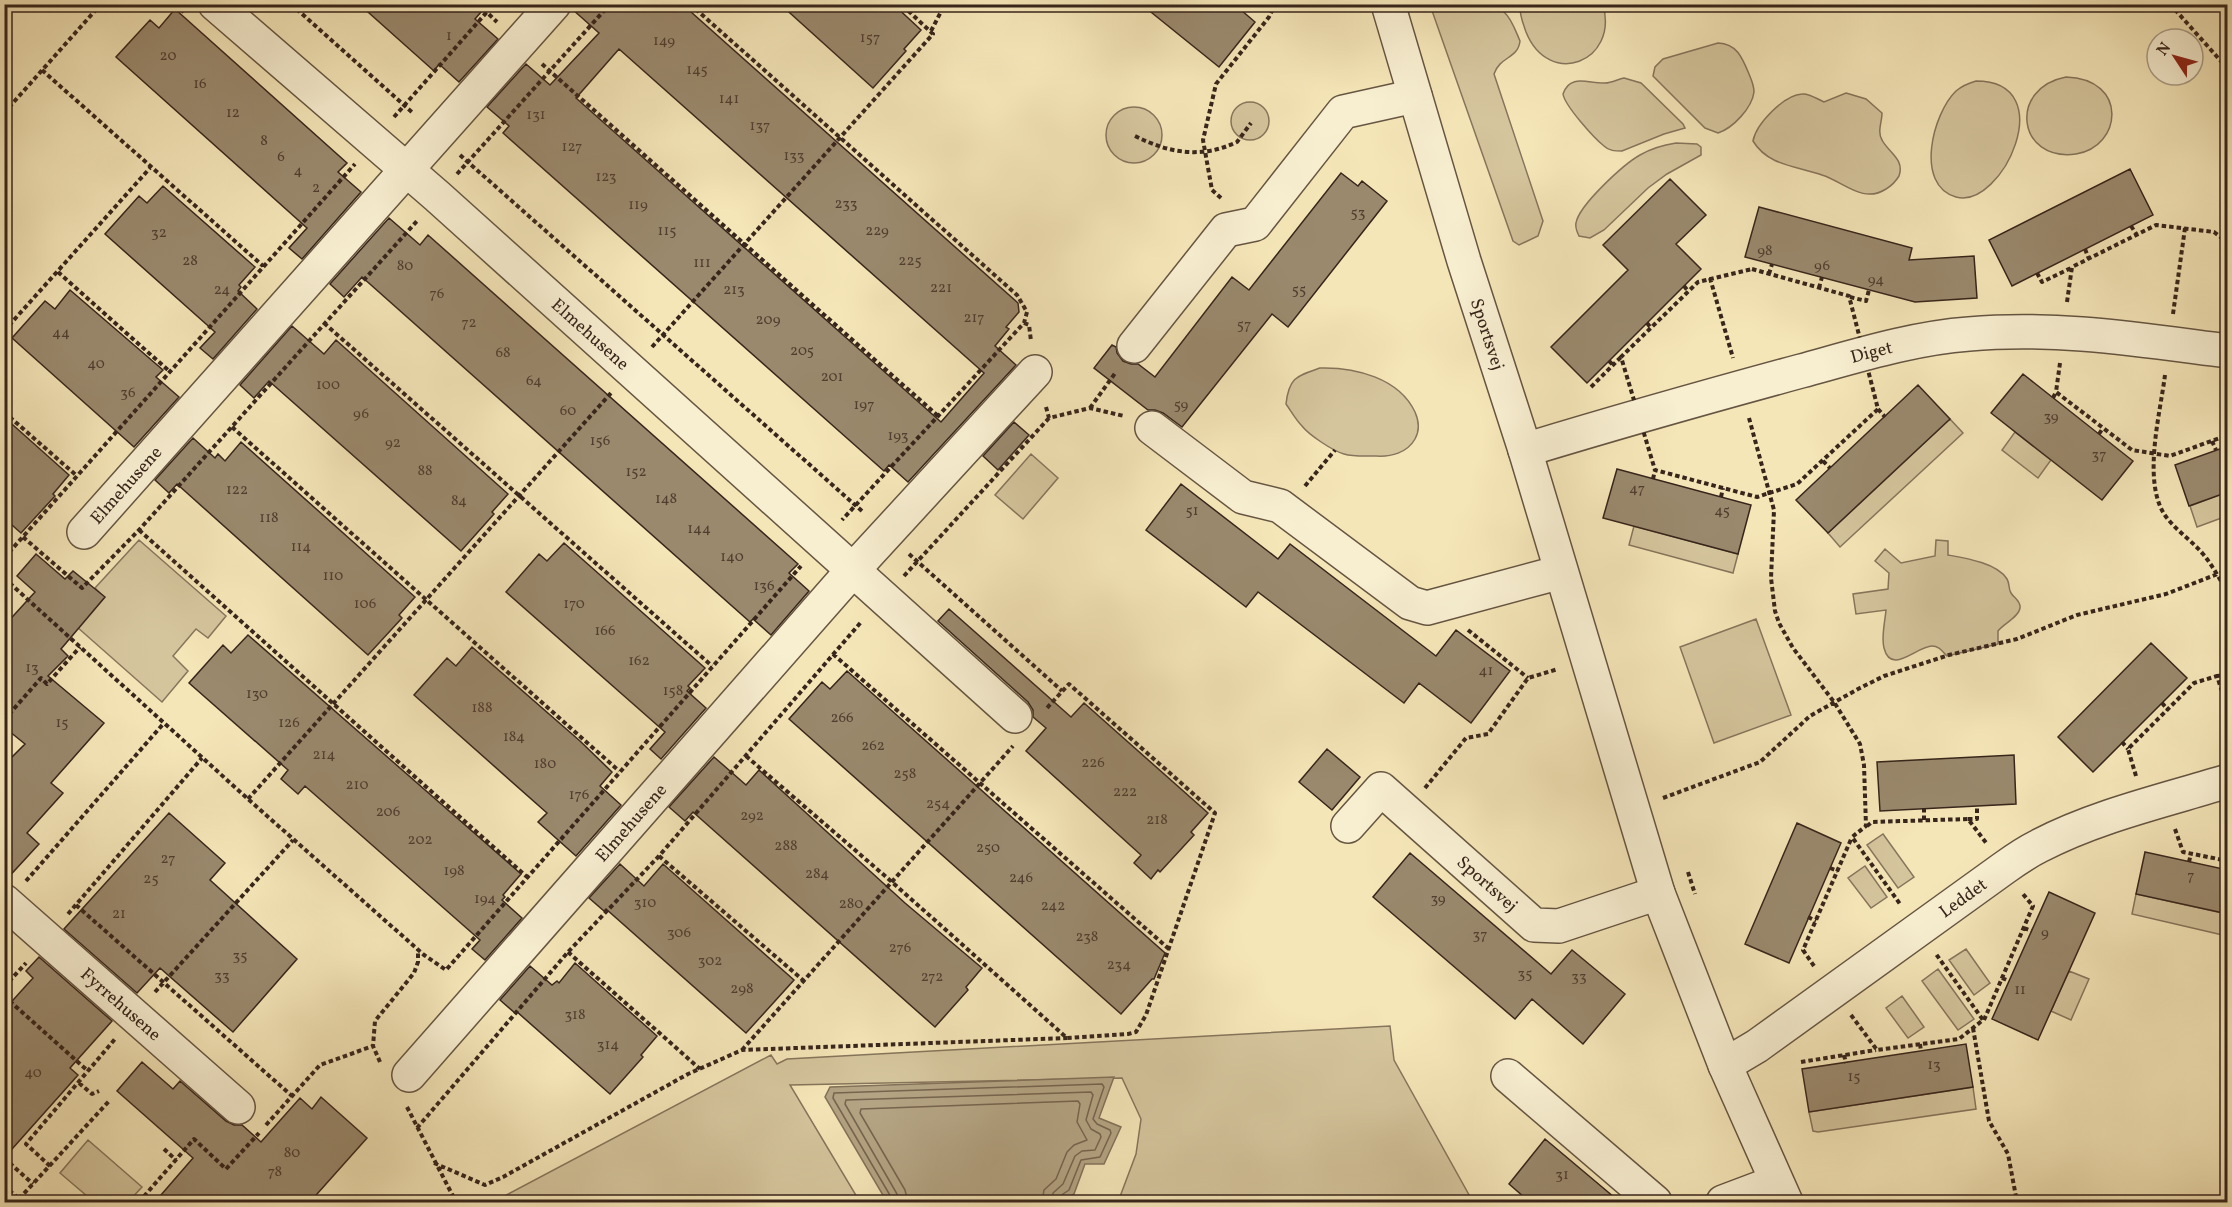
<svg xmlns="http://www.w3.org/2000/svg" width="2232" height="1207" font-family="Vollkorn,serif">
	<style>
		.green { fill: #d5c59d; stroke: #86755c; stroke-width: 1.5 }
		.water { fill: #b4a483; stroke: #827159; stroke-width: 1.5 }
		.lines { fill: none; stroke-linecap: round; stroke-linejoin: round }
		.shore { stroke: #76644f; stroke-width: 1.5 }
		.building { fill: #9a896d; stroke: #37251b; stroke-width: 1.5; fill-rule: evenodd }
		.minor-casing { stroke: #665542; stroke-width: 36 }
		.path { stroke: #37251b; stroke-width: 4; stroke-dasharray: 4.5 3; stroke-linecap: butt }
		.minor { stroke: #f8efd1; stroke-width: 33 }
		.labels { text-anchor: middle; stroke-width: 5; stroke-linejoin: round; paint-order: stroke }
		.number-label { font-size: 15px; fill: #503e30 }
		.street-label { font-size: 18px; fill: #37251b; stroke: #f8efd1 }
	</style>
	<rect width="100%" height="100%" fill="#f5e6b8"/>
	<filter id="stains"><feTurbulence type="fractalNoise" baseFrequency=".00333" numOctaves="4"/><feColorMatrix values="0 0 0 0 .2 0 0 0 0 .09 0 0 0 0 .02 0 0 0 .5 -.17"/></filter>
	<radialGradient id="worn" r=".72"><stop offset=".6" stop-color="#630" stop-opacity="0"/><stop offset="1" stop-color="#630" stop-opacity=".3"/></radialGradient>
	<path class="green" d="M1520,4L1603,5C1619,62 1549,89 1526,32C1523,23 1519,14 1520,4Z
		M1430,5C1448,4 1491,0 1504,12C1512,19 1516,32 1520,41C1518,59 1500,56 1494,74L1543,221L1538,236L1519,245L1513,241Z
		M1718,43C1737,44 1742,57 1749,74C1751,79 1754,85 1754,92C1752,108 1733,128 1718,133L1705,128L1653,76L1655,67L1663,59Z
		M2066,77C2129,79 2122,147 2076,154C2017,162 2008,88 2066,77Z
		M1624,78L1641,83L1683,124L1685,128L1664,134L1622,151C1615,151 1609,151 1604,146C1594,138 1565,106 1563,94C1570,73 1589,84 1605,83C1612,83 1618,79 1624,78Z
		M1976,81C2062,81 2002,210 1956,197C1914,185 1933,113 1956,91C1962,86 1969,83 1976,81Z
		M1846,93L1866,99L1882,113C1882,122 1877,132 1882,140C1888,152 1905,159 1899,176C1896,181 1891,186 1886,189C1863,204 1844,182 1822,175C1797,166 1768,166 1753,141C1756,124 1784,95 1802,94C1809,93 1817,99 1824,102Z
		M1231 121a19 19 0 1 1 38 0a19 19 0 1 1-38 0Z
		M1106 135a28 28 0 1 1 56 0a28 28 0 1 1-56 0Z
		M1676,143L1697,144L1701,147V155L1667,174L1648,188L1604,230L1590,238L1579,236C1577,232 1575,228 1576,223C1579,205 1624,164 1640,155C1652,148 1663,145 1676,143Z
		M1320,368C1355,367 1399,378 1415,412C1419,421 1420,430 1415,439C1407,453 1391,457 1376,456C1366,456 1354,457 1344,454C1333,451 1309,435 1302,426C1296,420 1291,411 1286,404C1289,377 1297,376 1320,368Z
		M1950,419L1963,433L1840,547L1828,533Z
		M2015,432L2051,460L2038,478L2002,450Z
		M1031,454L1058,478L1023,519L995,495Z
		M2227,492V516L2197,527L2190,506Z
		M1634,526L1738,554L1733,573L1629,545Z
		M139,540L226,616L208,638L196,629L173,656L188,671L162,702L77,627L102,595L95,588Z
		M1936,540L1948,541V555C1965,558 1997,563 2007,579C2010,584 2008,588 2011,593C2014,598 2021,601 2020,608C2019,617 2003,624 1998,631V644L1947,656C1942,651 1939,646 1932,646C1917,646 1891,676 1884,648C1881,637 1885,622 1886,610L1856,614L1853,594L1888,589L1889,573L1875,561L1885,549L1901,563L1935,556Z
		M1756,619L1791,715L1714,743L1680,647Z
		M1883,834L1914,877L1898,888L1867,845Z
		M1865,866L1887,897L1871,908L1848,878Z
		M2136,894L2227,914V936L2132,914Z
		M1966,949L1990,983L1974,995L1949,960Z
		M1938,969L1974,1019L1958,1030L1922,981Z
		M2069,971L2089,979L2071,1020L2051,1011Z
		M1902,996L1924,1027L1908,1038L1886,1008Z
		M1390,1026L1394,1060L1473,1202H1118L1136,1154L1141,1119L1122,1078L790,1085L860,1202H493L771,1055L777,1064L787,1059Z
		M1973,1087L1976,1109L1818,1132L1813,1131L1809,1112Z
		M88,1140L142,1187L128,1202H94L60,1173Z"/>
	<path class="water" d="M1114,1077L1099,1118L1121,1127L1104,1164H1085L1074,1194L1060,1202H887L825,1097L830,1087Z"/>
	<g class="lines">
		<path class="shore" d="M891,1202V1197L833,1098L834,1093L1102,1084L1104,1087L1093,1119L1097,1124L1110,1130L1111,1133L1100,1157L1081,1160L1069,1190L1060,1196L1058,1202
			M899,1202L897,1194L845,1104L846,1100L1091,1092L1093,1095L1086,1120L1091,1129L1100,1134L1101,1137L1095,1150L1082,1151L1075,1156L1063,1184L1053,1193L1051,1202
			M908,1202L905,1190L860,1113L861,1109L1078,1101L1080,1104L1077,1122L1087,1140L1074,1145L1067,1152L1056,1179L1044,1190L1042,1202"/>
	</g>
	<path class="building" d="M359,4H488L475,19L498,39L459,82L439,64L434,71Z
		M572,4H682L1018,303L1019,312L1006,327L1009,329L995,346L1016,365L908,482L889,465L884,471L503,133L509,126L487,107L526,64L550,85L599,33L572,9ZM619,49L984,373L941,422L576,98Z
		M780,4H893L921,30L904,49L906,51L873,88Z
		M1141,4H1234L1255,22L1219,67Z
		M175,9L347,163L338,172L361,192L302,259L289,248L307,228L116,57L150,20L159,28Z
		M2130,169L2153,215L2012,286L1989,240Z
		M1341,173L1358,186L1362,181L1387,201L1288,327L1272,314L1182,427L1163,413L1155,410H1148L1094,368L1112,345L1116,347L1117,353L1123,361L1131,364H1138L1155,377L1232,277L1249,290Z
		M1670,179L1706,215L1676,244L1701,269L1587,383L1551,347L1628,270L1603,245Z
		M163,186L255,267L239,285L241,287L238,291L257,309L213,359L200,348L215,332L105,234L139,196L147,203Z
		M1759,207L1912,248L1909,260L1974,256L1977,298L1915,302L1745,257Z
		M389,218L420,245L428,235L798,564L789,573L809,591L771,635L753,619L750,622L362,277L344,297L330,284Z
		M70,290L163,370L156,377L179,397L134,447L12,338L45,301L55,309Z
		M292,326L324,354L336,340L508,494L492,512L494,514L461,551L269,381L254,398L240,385Z
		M2023,374L2133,461L2102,500L1991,413Z
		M1918,385L1950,419L1828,533L1796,500Z
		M4,417L69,475L53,494L55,496L21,533L4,518Z
		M1014,422L1029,435L998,470L983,456Z
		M193,438L215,458L218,454L225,461L241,442L415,597L399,615L402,618L368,655L177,484L169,493L155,480Z
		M2228,446V492L2189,506L2175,465Z
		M1617,469L1751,505L1738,554L1603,518Z
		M1181,484L1278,559L1290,544L1436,656L1456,630L1510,671L1471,723L1419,683L1404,703L1258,592L1246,607L1146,530Z
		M564,543L705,668L688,686L690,688L687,691L706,708L661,759L650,749L665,732L506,592L539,554L547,561Z
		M36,554L65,579L73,571L105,597L61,649L68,656L48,676L104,723L51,783L63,793L27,833L39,844L4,882V765L25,744L4,727V626L35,592L17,576Z
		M949,609L1071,717L1084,703L1208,813L1191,832L1194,835L1160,872L1158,870L1151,879L1134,863L1141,855L1026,751L1046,728L1033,717V710L1028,702L938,621Z
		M248,635L521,874L503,895L505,897L502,900L522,918L485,960L472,949L480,940L305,786L298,794L281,779L288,770L189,683L223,645L231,653Z
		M2151,643L2187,678L2093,772L2058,737Z
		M472,647L580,741L612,772L600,786L621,805L576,856L538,822L547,813L414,695L447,658L456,666Z
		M847,671L1165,953L1154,979H1152L1121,1014L789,719L822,682L830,689Z
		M1327,749L1360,777L1332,810L1299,782Z
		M2014,755L2016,804L1880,811L1877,762Z
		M714,757L746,785L759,770L905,903L982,968L966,987L968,990L935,1027L693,812L685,821L669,807Z
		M169,813L225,863L210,880L297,959L233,1032L160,968L137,993L64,929Z
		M1797,823L1841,843L1789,963L1745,944Z
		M2145,852L2228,870V914L2136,894Z
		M1410,853L1551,974L1572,950L1625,994L1583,1044L1532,999L1515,1019L1373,897Z
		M620,864L644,886L663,864L794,980L746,1033L606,909L604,911L589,898Z
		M2049,892L2095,913L2038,1040L1992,1019Z
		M39,957L112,1021L70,1068L78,1075L4,1158V1010L33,978L26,971Z
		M575,963L657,1036L641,1055L643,1057L610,1094L516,1011L515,1013L500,1000L530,966L552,985L557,981L559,983Z
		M1966,1044L1973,1087L1809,1112L1802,1069Z
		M142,1062L173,1089L180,1081L226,1121L234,1125H242L261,1142L300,1098L312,1109L321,1097L367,1138L309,1203H154L193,1158L117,1091Z
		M1545,1139L1621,1203H1531L1509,1184Z"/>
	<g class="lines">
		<g class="minor-casing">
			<g id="minor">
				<path id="s1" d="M215,4L437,196L1015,716"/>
				<path id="s2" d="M1388,4L1464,261L1525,450L1658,893L1725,1065L1786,1202"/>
				<path d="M1134,346L1226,230L1255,224L1343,112L1415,96"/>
				<path d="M1152,428L1243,497L1280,506L1410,603L1427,608L1561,572"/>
				<path id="s3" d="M1525,450C1617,422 1709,396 1801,371C1856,356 1913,338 1969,334C2057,326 2141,340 2228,351"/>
				<path id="s4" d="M84,532L554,4"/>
				<path id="s5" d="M1348,826L1381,789L1534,925L1559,926L1658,893"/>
				<path id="s6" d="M4,901L238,1107"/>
				<path id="s7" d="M1725,1065L1757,1046L2004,868C2015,860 2027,852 2039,846C2096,816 2166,800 2228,781"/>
				<path id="s8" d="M409,1075L852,571L1035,372"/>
				<path d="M1508,1076L1655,1202"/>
				<path d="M1723,1202L1776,1182"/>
			</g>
		</g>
		<path class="path" d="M175,4L184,12
			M291,4L414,114
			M478,4L497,22
			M690,4L1017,295L1027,312L1024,323L842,520
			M2170,4L2228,69
			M931,31L945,4
			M542,64L938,416
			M42,70L263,266
			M4,113L101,4
			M394,117L494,4
			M1135,136C1169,153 1201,159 1237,142L1251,123
			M460,155L863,512
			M457,174L610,4
			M1221,198L1212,190L1203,140L1216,84L1269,17L1275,4
			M2131,226L2137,235
			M2085,249L2089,259
			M1752,269L1849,296L1878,409L1797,484L1757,497L1655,470L1621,357L1698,282Z
			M58,272L169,371
			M2037,273L2042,282L2071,268
			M1769,274L1772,264
			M1710,278L1733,358
			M1684,286L1688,291
			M1819,288L1822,277
			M1850,297L1866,301L1869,290
			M2067,302L2072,267L2156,225L2214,232L2228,243
			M2173,314L2185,228
			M324,323L712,666
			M1024,323L1029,325L1031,341
			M1647,323L1651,328
			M4,331L150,168
			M652,347L933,34L901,4
			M1609,361L1613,365
			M2060,363L2056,392L2132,450L2170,456L2228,435
			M2165,375C2160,415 2141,485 2167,518C2178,532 2192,541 2203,554C2213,566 2220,580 2228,593
			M1591,387L1621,357
			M2053,398L2056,392
			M1046,407L1049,418L1090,408L1124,416
			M1090,408L1116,372
			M1878,409L1885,417
			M4,412L77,476
			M1749,418L1774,510L1771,578L1775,611L1779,623L1793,648L1834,702L1860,744L1864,765L1866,826L1852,837L1900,904
			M232,427L619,771
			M2099,434L2103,428
			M2212,441L2216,450
			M1823,461L1830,468
			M1653,479L1655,470
			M1305,486L1335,450
			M1721,497L1723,488
			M139,530L526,876
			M23,537L82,588L139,530L417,221
			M909,554L1062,691
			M4,558L355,164
			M904,576L1049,418
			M4,578L248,799L424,955L446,970L801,566
			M1468,630L1528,678
			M833,654L1169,949
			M2223,674L2228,653
			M2217,676L2228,675
			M2162,703L2168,710
			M4,720L41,678L47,684L80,647
			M2122,742L2128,749
			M746,756L892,882L1067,1038L1128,1034L1136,1032L1146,1015L1215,813L1069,684L1046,709
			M2136,776L2128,749L2194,683L2217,676L2228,710
			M1425,788L1466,738L1488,734L1528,678L1558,669
			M1663,798L1760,762L1810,716L1858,689L1884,676L1949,655L2017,639L2077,615L2166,594L2228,570
			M248,799L611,393
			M1924,808V820
			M1968,819H1977V806
			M1867,826L1872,822L1968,819L1987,844
			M2175,829L2183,852L2228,861
			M659,856L804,981
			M2189,862L2191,853
			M1830,868L1838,871
			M1688,872L1695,894
			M26,881L164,723
			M76,905L292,1096
			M68,914L202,758
			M1808,917L1816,921
			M2024,928L2032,931
			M568,952L700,1069
			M1814,966L1803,950L1852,837
			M2002,978L2009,981
			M4,987L26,963
			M155,992L293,840
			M4,996L88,1071
			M1851,1015L1877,1050L1959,1039L1983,1020L1936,954
			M1984,1020L2033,906L2023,894
			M1973,1028L1989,1121L2008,1154L2017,1202
			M1920,1044L1921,1051
			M742,1050L1013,746
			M1844,1055L1846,1063
			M380,1062L373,1046L375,1021L414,973L418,962V949
			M1801,1062L1876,1050
			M79,1083L92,1094L99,1091
			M407,1107L456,1202
			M266,1125L320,1065L373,1046
			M417,1128L568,952L659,856L862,621
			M164,1149L176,1160
			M4,1158L33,1184
			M434,1163L485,1185L503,1177L688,1074L742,1050L1067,1038
			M50,1166L26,1144L115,1039
			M4,1199L11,1192L23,1202
			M19,1199L110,1100
			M139,1202L194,1139L226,1169L259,1133"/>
		<use href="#minor" class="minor"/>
	</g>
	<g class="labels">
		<g class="number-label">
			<text x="449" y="40">1</text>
			<text x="870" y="42">157</text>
			<text x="664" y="45">149</text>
			<text x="168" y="60">20</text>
			<text x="697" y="74">145</text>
			<text x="200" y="88">16</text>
			<text x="729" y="103">141</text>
			<text x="233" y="117">12</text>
			<text x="536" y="119">131</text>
			<text x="760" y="130">137</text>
			<text x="264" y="145">8</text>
			<text x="572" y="151">127</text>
			<text x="794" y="160">133</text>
			<text x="281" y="161">6</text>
			<text x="298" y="175">4</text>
			<text x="606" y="181">123</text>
			<text x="316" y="192">2</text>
			<text x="846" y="208">233</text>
			<text x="638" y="209">119</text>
			<text x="1358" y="217">53</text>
			<text x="667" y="235">115</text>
			<text x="877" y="235">229</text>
			<text x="159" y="237">32</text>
			<text x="1765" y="255">98</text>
			<text x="190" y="265">28</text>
			<text x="910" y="265">225</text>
			<text x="702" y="267">111</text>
			<text x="405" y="270">80</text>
			<text x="1822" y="270">96</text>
			<text x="1876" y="284">94</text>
			<text x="941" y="292">221</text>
			<text x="222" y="294">24</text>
			<text x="734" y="294">213</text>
			<text x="1299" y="294">55</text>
			<text x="437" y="298">76</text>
			<text x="974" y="322">217</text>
			<text x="768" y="324">209</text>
			<text x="469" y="327">72</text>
			<text x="1244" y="329">57</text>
			<text x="61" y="337">44</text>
			<text x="802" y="355">205</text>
			<text x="503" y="357">68</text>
			<text x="96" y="368">40</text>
			<text x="832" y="381">201</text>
			<text x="534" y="385">64</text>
			<text x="328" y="389">100</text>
			<text x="128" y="397">36</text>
			<text x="864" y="409">197</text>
			<text x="1181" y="409">59</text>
			<text x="568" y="415">60</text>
			<text x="361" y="418">96</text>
			<text x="2051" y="421">39</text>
			<text x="898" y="440">193</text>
			<text x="600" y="445">156</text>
			<text x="393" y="447">92</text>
			<text x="2099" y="459">37</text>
			<text x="425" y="475">88</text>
			<text x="636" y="476">152</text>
			<text x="1637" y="493">47</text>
			<text x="237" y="494">122</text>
			<text x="666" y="503">148</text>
			<text x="459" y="505">84</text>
			<text x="1192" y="515">51</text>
			<text x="1722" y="515">45</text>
			<text x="269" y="522">118</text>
			<text x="699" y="533">144</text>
			<text x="301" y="551">114</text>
			<text x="732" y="561">140</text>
			<text x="333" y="580">110</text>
			<text x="764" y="590">136</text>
			<text x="365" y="608">106</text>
			<text x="574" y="608">170</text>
			<text x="605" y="635">166</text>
			<text x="639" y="665">162</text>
			<text x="32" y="672">13</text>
			<text x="1486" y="675">41</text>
			<text x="673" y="695">158</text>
			<text x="257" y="698">130</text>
			<text x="482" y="712">188</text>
			<text x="842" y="722">266</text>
			<text x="62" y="727">15</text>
			<text x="289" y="727">126</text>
			<text x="514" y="741">184</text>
			<text x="873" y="750">262</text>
			<text x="324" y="759">214</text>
			<text x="1093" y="767">226</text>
			<text x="545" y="768">180</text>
			<text x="905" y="778">258</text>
			<text x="357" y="789">210</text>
			<text x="1125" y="796">222</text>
			<text x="579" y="799">176</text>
			<text x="938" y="808">254</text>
			<text x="388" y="816">206</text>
			<text x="752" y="820">292</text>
			<text x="1157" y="824">218</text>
			<text x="420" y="844">202</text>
			<text x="786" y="850">288</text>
			<text x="988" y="852">250</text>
			<text x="168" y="863">27</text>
			<text x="454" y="875">198</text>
			<text x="817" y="878">284</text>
			<text x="2191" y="880">7</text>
			<text x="1021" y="882">246</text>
			<text x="151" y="883">25</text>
			<text x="485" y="903">194</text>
			<text x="1438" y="903">39</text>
			<text x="645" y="907">310</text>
			<text x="851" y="908">280</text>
			<text x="1053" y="910">242</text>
			<text x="119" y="918">21</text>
			<text x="679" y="937">306</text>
			<text x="2045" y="937">9</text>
			<text x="1480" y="939">37</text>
			<text x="1087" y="941">238</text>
			<text x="900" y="952">276</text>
			<text x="240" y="960">35</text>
			<text x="710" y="965">302</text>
			<text x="1119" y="969">234</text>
			<text x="1525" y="978">35</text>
			<text x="222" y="980">33</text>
			<text x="932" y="981">272</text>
			<text x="1579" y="981">33</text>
			<text x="742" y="993">298</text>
			<text x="2020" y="994">11</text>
			<text x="575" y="1019">318</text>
			<text x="608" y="1049">314</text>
			<text x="1934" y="1069">13</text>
			<text x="33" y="1077">40</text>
			<text x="1854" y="1081">15</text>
			<text x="292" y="1157">80</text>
			<text x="275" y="1176">78</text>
			<text x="1562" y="1179">31</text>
		</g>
		<g class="street-label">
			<text dy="6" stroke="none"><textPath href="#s1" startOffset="500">Elmehusene</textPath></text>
			<text dy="6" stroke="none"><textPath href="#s2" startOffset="345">Sportsvej</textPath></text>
			<text dy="6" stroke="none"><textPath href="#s3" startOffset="360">Diget</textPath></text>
			<text dy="6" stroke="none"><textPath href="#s4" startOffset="63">Elmehusene</textPath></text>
			<text dy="6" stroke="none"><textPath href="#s8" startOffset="336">Elmehusene</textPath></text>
			<text dy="6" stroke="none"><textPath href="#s5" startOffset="192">Sportsvej</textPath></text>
			<text dy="6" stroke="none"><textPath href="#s7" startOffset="291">Leddet</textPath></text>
			<text dy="6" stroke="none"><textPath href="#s6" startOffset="156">Fyrrehusene</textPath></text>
		</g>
	</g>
	<rect width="2232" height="1207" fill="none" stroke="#f5e6b8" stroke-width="24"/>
	<rect x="6" y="6" width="2220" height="1195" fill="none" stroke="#37251b" stroke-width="3"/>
	<rect x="12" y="12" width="2208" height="1183" fill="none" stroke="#37251b" stroke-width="1.5"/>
	<g transform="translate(2175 57) rotate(306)"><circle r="28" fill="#f8efd1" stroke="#ab9e88" stroke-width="1.5"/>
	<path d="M0-4.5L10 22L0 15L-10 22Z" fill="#8f2418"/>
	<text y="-9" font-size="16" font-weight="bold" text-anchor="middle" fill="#37251b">N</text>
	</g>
	<rect width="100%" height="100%" filter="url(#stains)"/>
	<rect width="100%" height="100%" fill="url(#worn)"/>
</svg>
